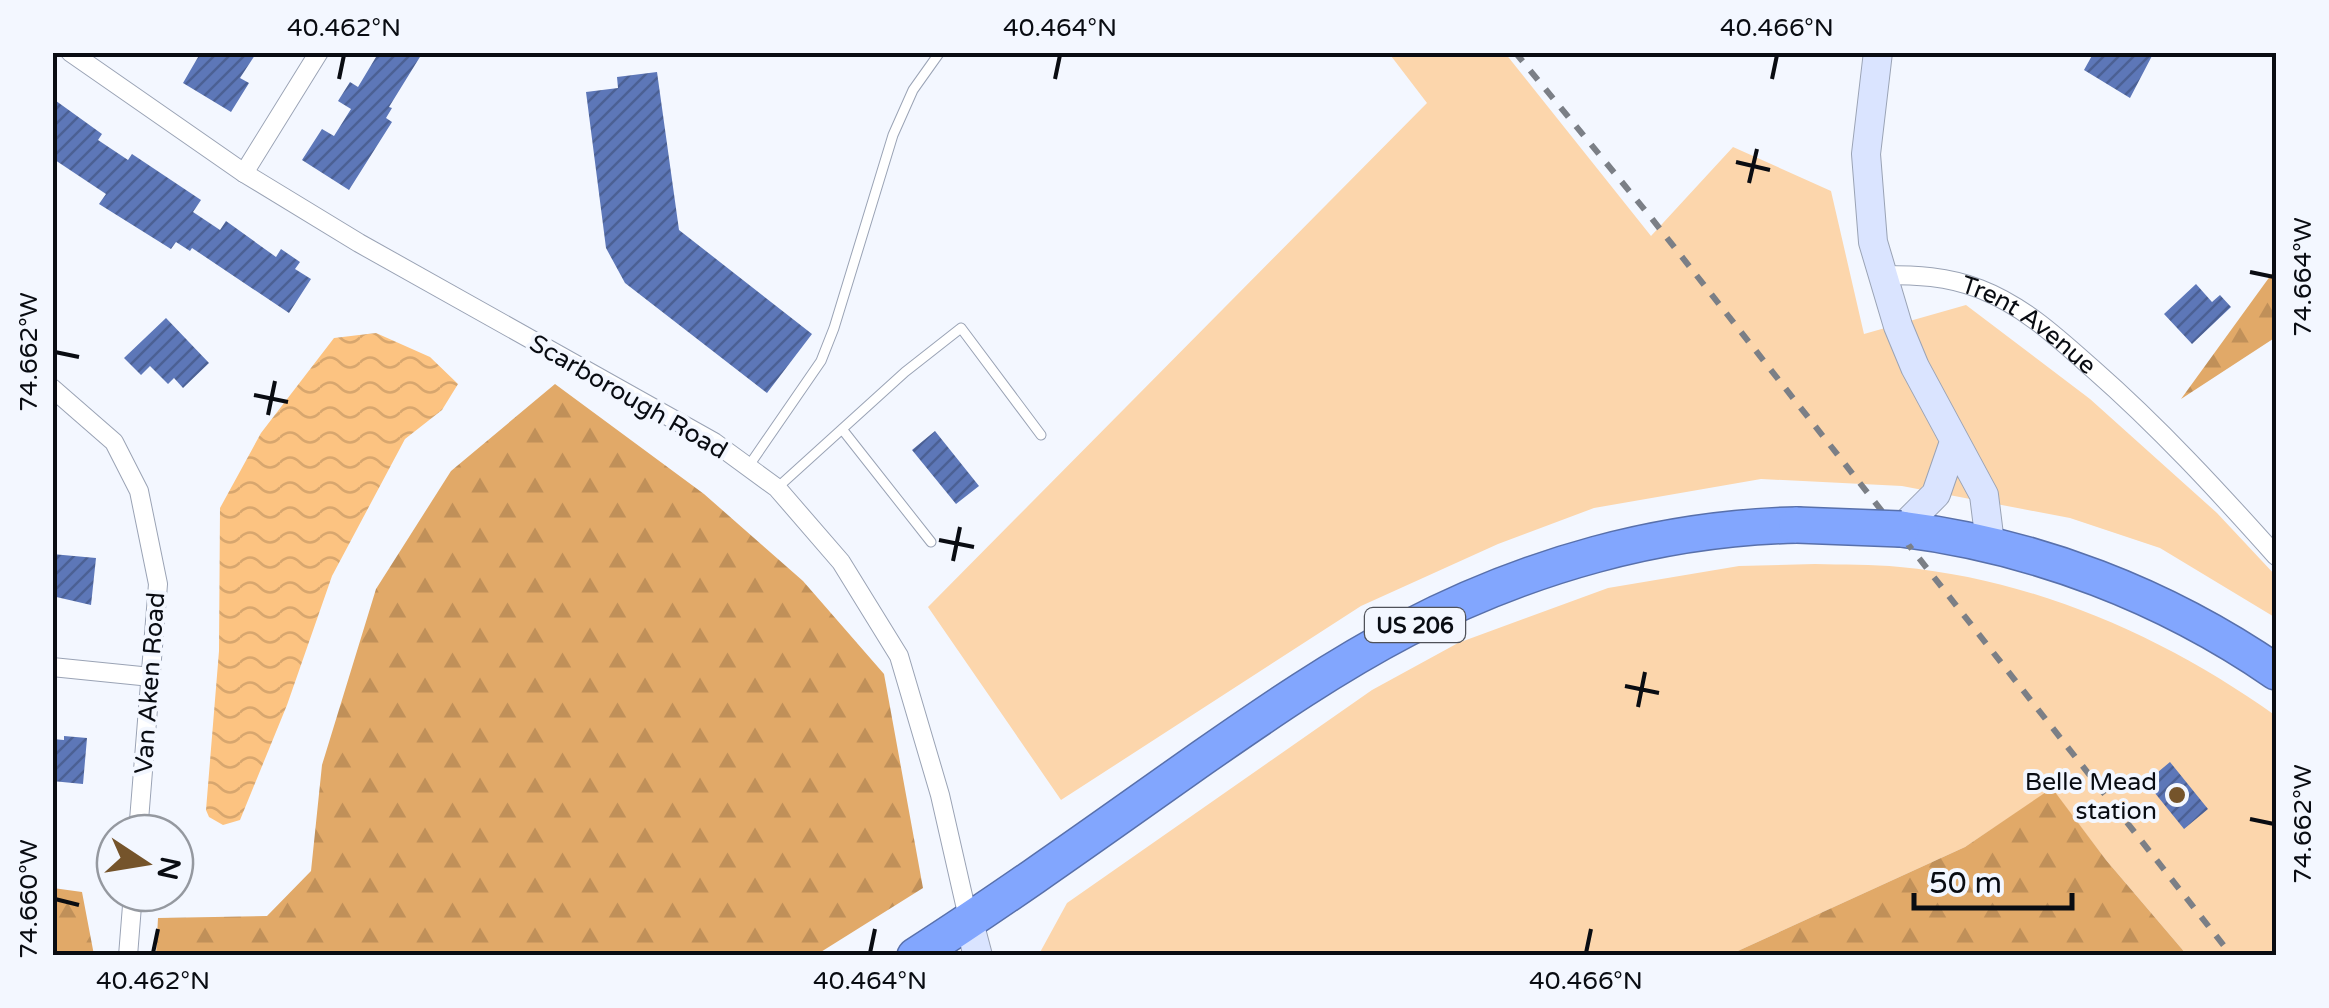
<svg xmlns="http://www.w3.org/2000/svg" width="2329" height="1008" font-family="'Varela Round',sans-serif">
	<style>
		.grass { fill: #fcd6ac }
		.forest { fill: url(#forest-firs) }
		.water { fill: url(#water-waves) }
		.building { fill: url(#building-hatch) }
		.lines { fill: none; stroke-linecap: round; stroke-linejoin: round }
		.lane-casing { stroke: #9aa3b5; stroke-width: 11 }
		.street-casing { stroke: #9aa3b5; stroke-width: 20 }
		.secondary-casing { stroke: #9aa3b5; stroke-width: 30 }
		.highway-casing { stroke: #5870ab; stroke-width: 38 }
		.lane { stroke: #fff; stroke-width: 9 }
		.street { stroke: #fff; stroke-width: 18 }
		.secondary { stroke: #dae4ff; stroke-width: 28 }
		.highway { stroke: #82a6fe; stroke-width: 35 }
		.rail { stroke: #7b7f86; stroke-width: 6; stroke-dasharray: 12 12; stroke-linecap: butt }
		.highway-bridge-casing { stroke: #5870ab; stroke-width: 38; stroke-linecap: butt }
		.highway-bridge { stroke: #82a6fe; stroke-width: 35 }
		.ticks { fill: none; stroke: #090c12; stroke-width: 4 }
		.poi-dot { fill: #75542b; stroke: #f3f7ff; stroke-width: 4 }
		.labels { text-anchor: middle; stroke-width: 8; stroke-linejoin: round; paint-order: stroke }
		.shield { fill: #f3f7ff; stroke: #4f5259; stroke-width: 2.5 }
		.shield-label { font-size: 22px; font-weight: bold; fill: #090c12 }
		.street-label { font-size: 25px; fill: #090c12; stroke: #f3f7ff }
		.poi-label { font-size: 25px; fill: #090c12; stroke: #f3f7ff; text-anchor: end }
		.neatline { fill: none; stroke: #090c12; stroke-width: 4 }
		.ticks-label { font-size: 25px; text-anchor: middle; fill: #090c12 }
	</style>
	<defs>
		<pattern id="forest-firs" width="22" height="20" patternUnits="userSpaceOnUse" patternTransform="scale(2.5)"><rect width="22" height="20" fill="#e1a968"/><path d="M5 1l3.5 6h-7zM16 11l3.5 6h-7z" fill="#c09059"/></pattern>
		<pattern id="water-waves" width="16" height="10" patternUnits="userSpaceOnUse" patternTransform="scale(2.5)"><rect width="16" height="10" fill="#fcc381"/><path d="M0 5q4-4 8 0t8 0" fill="none" stroke="#d7a66e"/></pattern>
		<pattern id="building-hatch" width="6" height="6" patternUnits="userSpaceOnUse" patternTransform="scale(2.5)"><rect width="6" height="6" fill="#5d77b8"/><path d="M-1 1l2-2M0 6l6-6M5 7l2-2" fill="none" stroke="#4b6094"/></pattern>
	</defs>
	<rect width="100%" height="100%" fill="#f3f7ff"/>
	<path class="grass" d="M1388,52L1505,53L1651,236L1733,147L1831,191L1864,334L1966,305L2090,399L2217,513L2276,576V618L2160,548L2070,518L1902,486L1761,479L1594,508L1498,544L1361,606L1061,800L928,607L1427,103Z
		M1815,564C1843,565 1872,564 1900,567C2037,580 2165,637 2276,716V955H2187L2106,860L2052,789L1965,847L1729,955L1038,956L1067,903L1372,690L1458,643L1608,588L1739,566Z"/>
	<path class="forest" d="M2276,268V337L2181,399Z
		M555,384L704,494L803,581L884,674L923,888L816,955H156L158,918L267,916L311,871L322,765L376,589L451,471Z
		M2052,788L2106,860L2187,955H1729L1965,847Z
		M53,888L82,892L94,955H53Z"/>
	<path class="water" d="M376,333L430,357L458,384L442,410L405,439L332,576L287,705L240,820L223,825L209,817L206,810L219,651L220,508L261,433L334,338Z"/>
	<path class="building" d="M201,52H257L240,78L249,83L231,112L183,83Z
		M379,52H423L389,107L392,108L386,118L392,122L349,190L302,160L322,129L334,136L351,109L338,101L350,82L358,87Z
		M2094,52H2154L2130,98L2084,70Z
		M657,72L679,230L812,334L767,393L625,283L606,248L586,92L618,88L617,77Z
		M52,98L102,134L98,140L128,160L132,154L201,200L193,212L220,230L226,221L276,257L281,249L300,262L295,269L311,279L289,313L192,248L190,251L176,242L171,249L99,204L106,194L52,158Z
		M2196,284L2212,302L2220,295L2231,307L2192,344L2164,314Z
		M166,318L209,363L183,388L174,378L168,384L150,366L141,375L124,358Z
		M935,431L979,486L956,504L912,450Z
		M52,554L96,558L91,605L52,596Z
		M64,736L87,738L83,784L52,781V739L64,740Z
		M2170,762L2208,809L2184,829L2146,782Z"/>
	<g class="lines">
		<g class="lane-casing">
			<path id="lane" d="M842,429L931,542
				M748,467L821,361L834,328L893,135L913,90L940,52
				M777,488L905,372L961,328L1041,435"/>
		</g>
		<g class="street-casing">
			<g id="street">
				<path d="M70,52L244,173L359,243L714,442L777,488L841,562L899,656L940,795L969,922"/>
				<path d="M244,173L319,52"/>
				<path id="s1" d="M1882,275C1916,275 1947,276 1980,289C2024,306 2058,338 2093,369C2159,427 2218,491 2276,556"/>
				<path d="M52,388L114,442L139,491L158,584L138,833"/>
				<path d="M52,667L151,677"/>
				<path d="M128,956L133,893"/>
			</g>
		</g>
		<g class="secondary-casing">
			<path id="secondary" d="M1878,52L1866,154L1873,242L1898,326L1915,367L1984,495L1990,543
				M1901,529L1936,494L1954,442
				M969,922L978,956"/>
		</g>
		<g class="highway-casing">
			<path id="highway" d="M1901,529C2036,546 2164,595 2276,672
				M915,956C1013,893 1107,825 1202,758C1268,712 1335,666 1406,629C1527,566 1660,528 1797,525"/>
		</g>
		<use href="#lane" class="lane"/>
		<use href="#street" class="street"/>
		<use href="#secondary" class="secondary"/>
		<use href="#highway" class="highway"/>
		<path class="rail" d="M1515,52L1649,215L2232,956"/>
		<g class="highway-bridge-casing">
			<path id="highway-bridge" d="M1797,525L1901,529"/>
		</g>
		<use href="#highway-bridge" class="highway-bridge"/>
	</g>
	<path class="ticks" d="M339,79L344,55M1055,79L1060,55M1772,79L1777,55M1736,162L1770,170M1749,183L1757,149M2250,272L2274,277M55,352L79,357M254,395L288,402M268,415L275,381M939,540L974,547M953,561L960,527M1625,686L1659,693M1638,707L1645,672M2250,819L2274,824M55,899L79,905M153,953L158,929M870,953L875,929M1586,953L1591,929"/>
	<circle class="poi-dot" cx="2177" cy="795" r="10"/>
	<g class="labels">
		<rect class="shield" x="1365" y="608" width="100" height="34" rx="8"/>
		<g class="shield-label">
			<text x="1415" y="633">US 206</text>
		</g>
		<g class="street-label">
			<text dy="9" stroke="none"><textPath href="#s1" startOffset="160">Trent Avenue</textPath></text>
			<text transform="translate(629 396) rotate(30)" y="9">Scarborough Road</text>
			<text transform="translate(149 683) rotate(-86)" y="9">Van Aken Road</text>
		</g>
		<g class="poi-label">
			<text x="2157" y="790">Belle Mead<tspan x="2157" dy="29">station</tspan></text>
		</g>
	</g>
	<rect width="2329" height="1008" fill="none" stroke="#f3f7ff" stroke-width="110"/>
	<g transform="translate(145 863) rotate(102)"><circle r="48" fill="#f3f7ff" stroke="#9599a0" stroke-width="2.5"/>
	<path d="M0-8L18 38L0 25L-18 38Z" fill="#75542b"/>
	<text y="-15" font-size="28" font-weight="bold" text-anchor="middle" fill="#090c12">N</text>
	</g>
	<path d="M1914 893v15h158v-15" fill="none" stroke="#090c12" stroke-width="5"/>
	<text x="1929" y="893" font-size="30" fill="#090c12" stroke="#f3f7ff" stroke-width="8" paint-order="stroke">50 m</text>
	<rect x="55" y="55" width="2219" height="898" class="neatline"/>
	<g class="ticks-label">
		<text x="344" y="36">40.462°N</text>
		<text x="1060" y="36">40.464°N</text>
		<text x="1777" y="36">40.466°N</text>
		<text transform="translate(2302 277) rotate(-90)" y="9">74.664°W</text>
		<text transform="translate(28 352) rotate(-90)" y="9">74.662°W</text>
		<text transform="translate(2302 824) rotate(-90)" y="9">74.662°W</text>
		<text transform="translate(28 899) rotate(-90)" y="9">74.660°W</text>
		<text x="153" y="989">40.462°N</text>
		<text x="870" y="989">40.464°N</text>
		<text x="1586" y="989">40.466°N</text>
	</g>
</svg>
